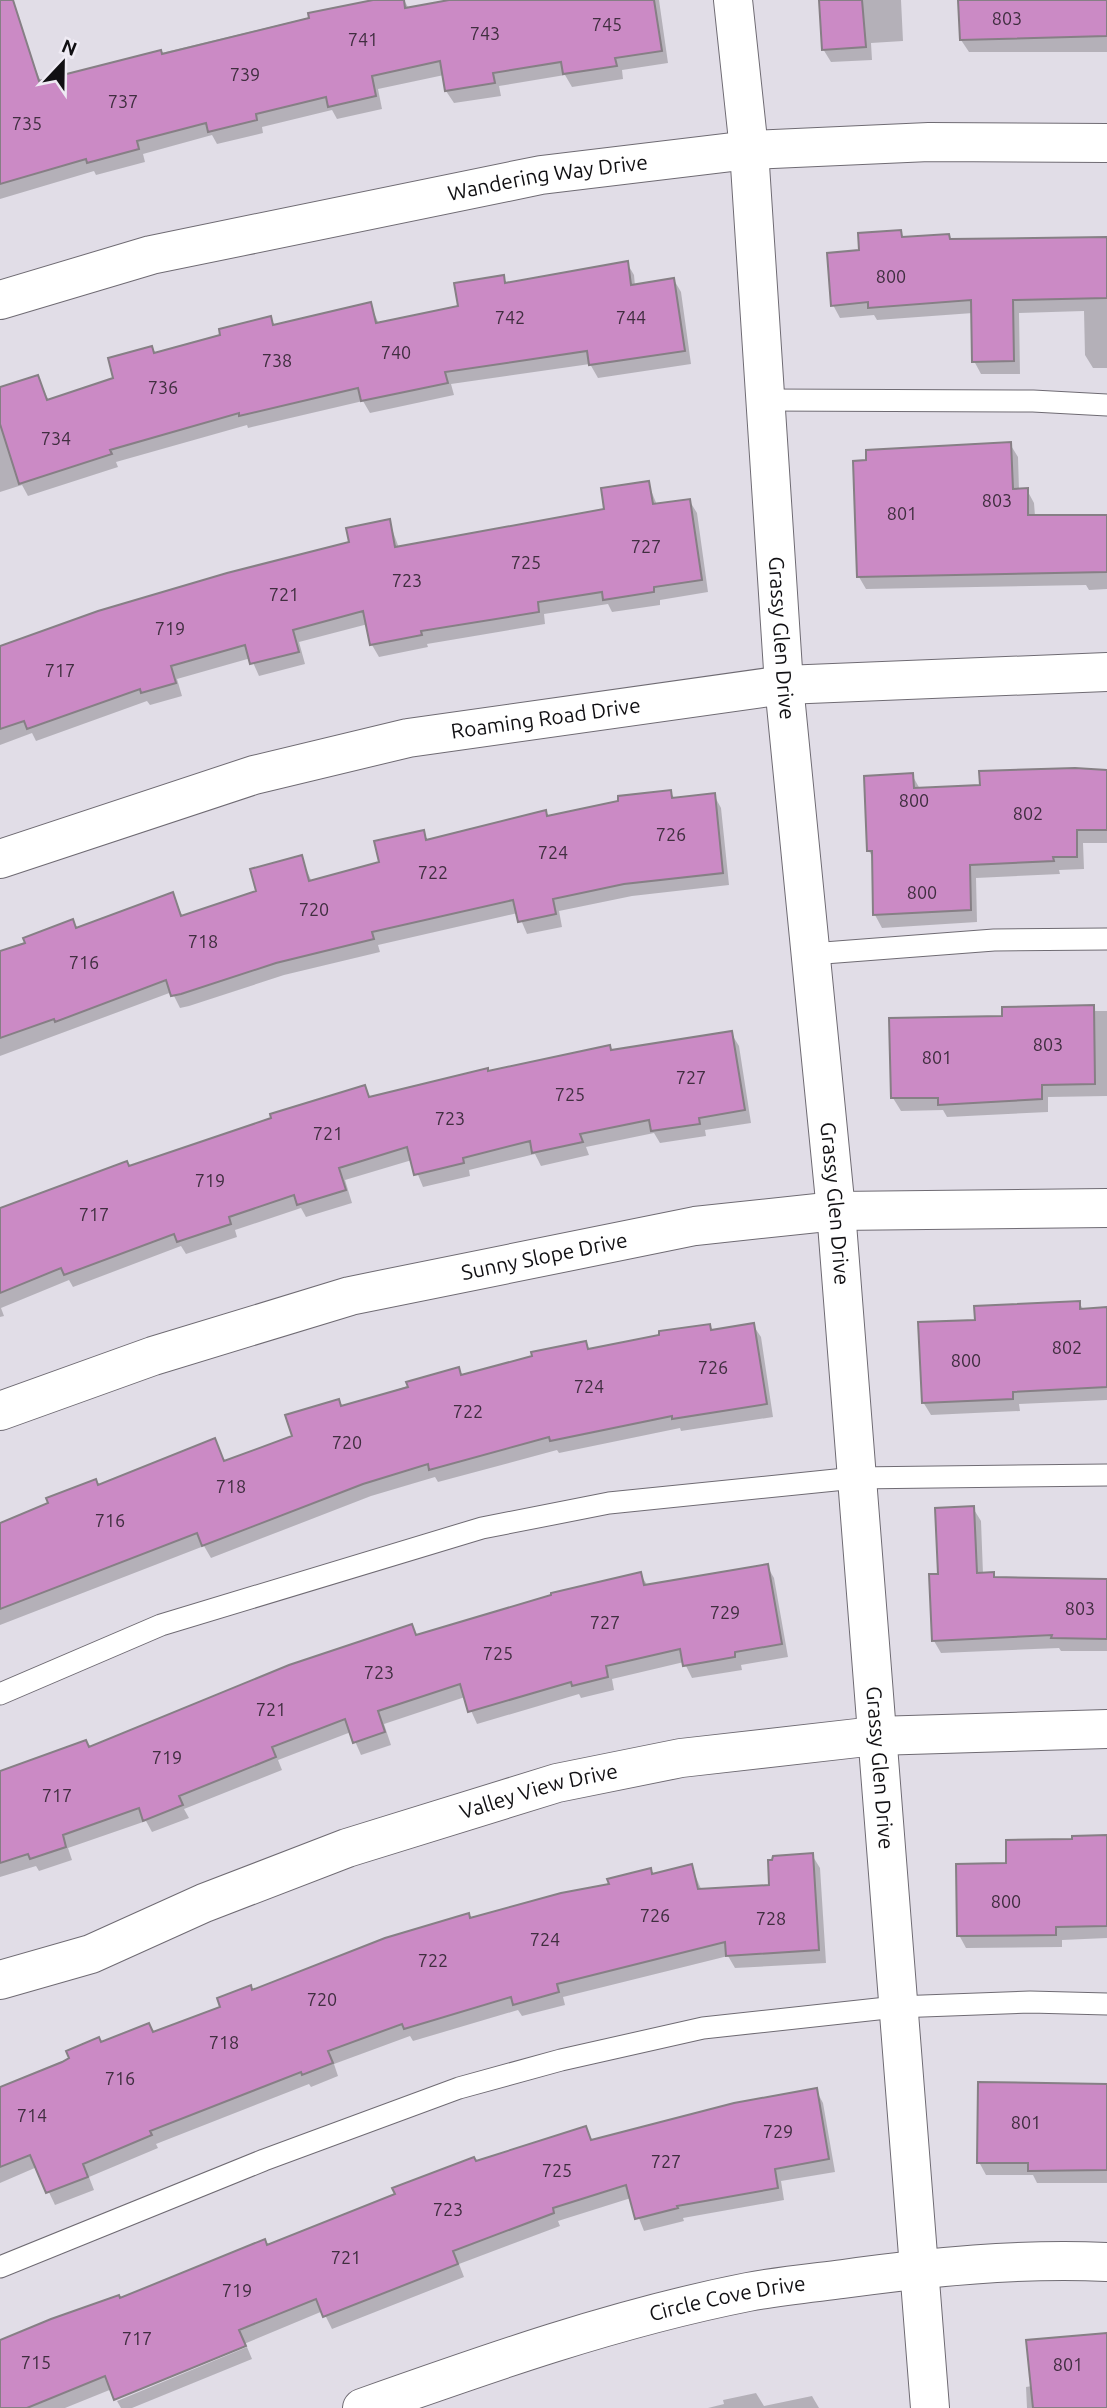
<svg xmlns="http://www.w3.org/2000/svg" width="1107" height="2408" font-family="Ubuntu,sans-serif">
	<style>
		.shadow { fill: #0003 }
		.building { fill: #cb8ac5; stroke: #867f85; stroke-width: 2 }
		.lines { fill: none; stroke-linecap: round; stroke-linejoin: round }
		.service-casing { stroke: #6f6b73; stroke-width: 23 }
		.minor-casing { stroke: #6f6b73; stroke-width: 40 }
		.service { stroke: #fff; stroke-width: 21 }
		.minor { stroke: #fff; stroke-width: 38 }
		.labels { text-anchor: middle; stroke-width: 6; stroke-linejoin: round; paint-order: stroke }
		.number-label { font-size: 18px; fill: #402e40 }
		.street-label { font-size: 21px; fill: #111013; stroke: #efebf4 }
	</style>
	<rect width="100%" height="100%" fill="#e1dde7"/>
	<path class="shadow" d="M382,0H404L409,9L460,0H659L668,63L622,70L623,79L572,87L565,75L499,86L501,96L454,103L446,91L444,75L378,89L382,109L337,119L332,110L262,127L263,133L217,144L212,135L143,154L145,162L96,175L94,171L0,199V52L25,44L41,82Z
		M820,0H901L903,41L871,43L872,60L831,62L823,49Z
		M960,0H1107V52H969L961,40Z
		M900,232L904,239L948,235L951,241L1107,239V368H1093L1085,355L1084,311L1019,313L1020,374H981L974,361L973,313L877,320L874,315L840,318L833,305L861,252Z
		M627,263L634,275L635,286L674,280L681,292L691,364L598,378L590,364L451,384L454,395L370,413L363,401L248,428L247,425L116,462L118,467L28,496L22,485L0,492V389L38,377L49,401L116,379L155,355L222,336L270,318L275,326L370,304L379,324L460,307L503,277L507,284Z
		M1010,444L1018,457L1019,490H1027L1034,503L1035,516H1107V589L1089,590L1086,585L866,589L859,577Z
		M648,483L657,505L689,500L697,513L708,592L660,600V605L612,612L608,604L544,614L545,624L427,644L428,647L379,657L372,645L368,624L299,642L305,664L259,676L251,658L177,679L182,696L150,705L147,701L36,741L32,733L0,745V648L351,543L389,521L399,548L606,511Z
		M1107,771V843H1083L1084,869L1059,870L1060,874L976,878L977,922L882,928L875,915L874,860L869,851L912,775L920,789L981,786Z
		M670,792L675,799L714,795L721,808L729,885L632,896L559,911L562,927L527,934L518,913L378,945L380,952L284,975L189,1006L180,1008L172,992L0,1056V953L72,921L77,930L172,894L183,917L258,892L301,858L312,882L381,863L423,832L428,841L545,812L548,818Z
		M1093,1007L1095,1011H1107V1096L1048,1097V1112L947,1117L943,1110L901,1111L893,1098L1003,1017Z
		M731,1033L739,1046L751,1123L705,1130L706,1136L660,1143L654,1133L586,1147L589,1155L541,1166L535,1154L469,1170L470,1176L423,1187L412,1160L345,1180L352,1203L306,1217L301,1208L235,1230L237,1237L186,1254L181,1246L73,1287L69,1280L1,1308L4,1316L0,1317V1211L364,1087L371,1099L488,1073Z
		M1079,1303L1084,1310L1107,1309V1400L1019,1404L1020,1411L931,1415L923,1402L976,1321Z
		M753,1325L761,1337L773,1417L681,1431L680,1428L559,1453L557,1450L438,1482L435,1477L371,1496L211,1558L204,1546L0,1625V1525L214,1440L225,1463L294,1437L342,1408L458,1369L463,1377L585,1343L590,1351L709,1326L712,1331Z
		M973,1508L981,1521L983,1574H993L996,1579L1107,1581V1651H1061L1059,1648L941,1653L934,1641L940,1576Z
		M767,1566L774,1578L788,1657L741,1665L742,1670L692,1678L684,1662L612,1679L614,1690L581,1698L579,1694L477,1724L465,1697L384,1724L391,1745L361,1755L351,1732L278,1760L282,1770L184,1809L189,1818L152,1832L146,1821L68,1848L72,1860L39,1871L36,1866L0,1877V1772L89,1749L412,1626L417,1637L640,1574L648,1586Z
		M1107,1836V1938L1062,1940V1947L966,1948L959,1935L1008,1865L1074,1841Z
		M812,1855L820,1868L826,1963L735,1968L728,1956L563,1997L565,2005L522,2016L518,2010L413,2041L410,2036L334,2064L338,2076L311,2087L309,2084L156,2144L158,2148L89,2177L94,2190L55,2205L37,2167L0,2183V2089L101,2044L153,2034L222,2008L252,1992L471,1920L611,1885L650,1870L653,1876L691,1866L702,1891L771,1887Z
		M1107,2085V2183H1037L1033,2175H986L979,2162Z
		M816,2090L823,2103L835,2172L781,2181L784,2200L683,2218L684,2221L644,2231L631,2198L558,2221L560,2226L459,2264L464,2277L332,2329L323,2311L115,2398L112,2389L65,2408H0V2342L267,2247L476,2163L585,2129L593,2141Z
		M1107,2339V2408H1027L1026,2387L1032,2386Z
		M247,2347L252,2359L132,2408H121L117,2401Z
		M756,2393L764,2406L812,2396L819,2408H708L724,2404L723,2400Z"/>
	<path class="building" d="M0,0H13L39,81L161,50L162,54L309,18L308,13L373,0H404L405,8L449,0H654L662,51L615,58L617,66L563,74L561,62L493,73L495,83L445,91L440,61L372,76L376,96L328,107L326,97L256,114L257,120L208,132L206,123L137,141L139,149L87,163L86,159L0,184Z
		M819,0H862L866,47L822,50Z
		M958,0H1107V36L960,40Z
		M901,230L902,237L949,234L950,239L1107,237V298L1013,300L1014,361L972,362L971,300L868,308V302L831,306L827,253L859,250L858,233Z
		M628,261L631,285L674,278L685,351L589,365L587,351L445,372L448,383L361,401L358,388L239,416V413L110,450L112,454L19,484L0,424V387L38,375L47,400L113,378L108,358L152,346L154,353L220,335L219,329L271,316L273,325L371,302L376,323L458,306L454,283L504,275L505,283Z
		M1011,442L1013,489L1028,488V515H1107V572L857,577L853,461L866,460V450Z
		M649,481L653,504L690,499L702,580L654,587V592L603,600L602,592L538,602L539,612L421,631L422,635L370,645L363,611L293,630L299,652L250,664L245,645L171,666L176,683L141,693L140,689L27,729L24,721L0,729V646L98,611L227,573L349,542L346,528L390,519L395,547L604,509L601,488Z
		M1075,768L1107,770V830H1077V857H1053L1054,861L970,865L971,910L873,915L872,851H867L864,776L913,773L914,788L980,785L979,771Z
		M671,790L672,798L715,793L723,873L624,884L553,899L556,914L518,922L513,900L372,932L374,939L276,963L181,994L171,996L166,980L55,1022L54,1019L0,1038V951L25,943L23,938L73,919L76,928L173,892L181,916L256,891L250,869L302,855L309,881L379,862L374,841L424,830L426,840L546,810L547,816L618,801V796Z
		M1094,1005L1095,1084L1042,1085V1099L938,1105V1098H891L889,1018L1002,1016V1007Z
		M732,1031L745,1110L699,1118L700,1124L651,1131L649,1120L580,1134L583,1142L532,1153L530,1141L463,1158L464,1163L414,1175L407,1147L339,1168L346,1190L297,1205L294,1195L229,1217L231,1224L177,1242L174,1234L64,1275L61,1268L0,1293V1208L127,1161L129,1166L271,1118L270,1114L365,1085L369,1097L488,1068V1071L610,1045L611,1050Z
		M1080,1301V1309L1107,1307V1387L1013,1392V1399L922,1403L918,1322L975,1320L974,1306Z
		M754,1323L767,1404L672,1419V1416L550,1441L549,1437L429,1470L428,1464L363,1484L202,1546L197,1533L0,1609V1523L48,1503L46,1498L96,1479L98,1485L215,1438L224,1461L292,1436L285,1415L339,1399L341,1406L408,1387L406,1382L459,1367L461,1375L532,1356L531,1352L586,1341L588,1349L659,1335V1331L710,1324L711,1330Z
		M974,1506L977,1573L994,1572V1577L1107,1579V1639L1051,1638L1052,1635L932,1641L929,1574H938L935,1508Z
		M768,1564L782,1644L735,1652V1657L683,1666L680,1649L606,1666L608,1677L572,1686L571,1682L468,1712L460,1684L378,1711L385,1732L353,1743L345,1719L272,1747L276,1757L179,1796L183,1805L143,1821L139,1808L63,1835L66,1847L30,1859L28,1854L0,1863V1771L86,1740L89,1747L289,1665L412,1624L416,1635L551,1595V1593L641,1572L644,1585Z
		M1107,1835V1926L1056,1927V1935L957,1936L956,1864L1006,1863V1840L1072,1839V1836Z
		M813,1853L819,1950L726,1956L725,1942L557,1984L559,1992L513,2005L511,1997L404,2029L402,2024L328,2051L333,2063L302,2075L301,2072L150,2131L152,2135L83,2164L88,2177L46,2193L30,2155L0,2167V2087L62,2062L69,2058L66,2051L99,2037L101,2042L149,2023L153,2032L220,2007L217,1998L251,1985L252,1990L385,1938L469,1913L470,1918L561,1893L609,1884L607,1879L651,1868L652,1874L692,1864L698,1889L769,1885L768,1860H772L773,1856Z
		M978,2082L1107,2084V2170L1028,2171V2163H977Z
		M817,2088L829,2159L775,2169L778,2188L677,2206L678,2208L635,2219L626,2185L553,2208L554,2213L453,2251L458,2264L323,2317L316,2299L239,2330L246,2346L114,2400L105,2376L27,2408H0V2340L51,2319L119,2295L120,2298L265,2239L267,2245L395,2194L392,2188L474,2157L476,2161L586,2126L591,2140L734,2103Z
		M1107,2333V2408H1033L1026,2340Z"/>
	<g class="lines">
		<g class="service-casing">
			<path id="service" d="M765,400L1033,401L1107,405
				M811,954L994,940L1107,939
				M0,1694L161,1625L482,1528L609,1503L855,1478L1107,1475
				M0,2267L264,2160L459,2088L561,2060L703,2028L896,2007L1030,2002L1107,2004"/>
		</g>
		<g class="minor-casing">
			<g id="minor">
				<path id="s1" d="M733,0L749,150L784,685L836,1211L930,2408"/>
				<path id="s2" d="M0,300L151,255L541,175L749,150L929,142L1107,143"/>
				<path id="s3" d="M0,859L254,775L408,738L784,685L1107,672"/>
				<path id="s4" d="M0,1411L153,1356L350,1296L695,1226L836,1211L1107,1208"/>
				<path id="s5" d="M0,1980L91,1954L204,1903L347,1848L557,1783L681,1758L875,1736L1107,1729"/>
				<path id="s6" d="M362,2408C489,2363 616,2318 748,2292C779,2286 811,2283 843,2279C930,2267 1019,2258 1107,2262"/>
			</g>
		</g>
		<use href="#service" class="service"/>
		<use href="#minor" class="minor"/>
	</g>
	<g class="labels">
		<g class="number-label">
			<text x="1007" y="25">803</text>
			<text x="607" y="31">745</text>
			<text x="485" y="40">743</text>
			<text x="363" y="46">741</text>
			<text x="245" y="81">739</text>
			<text x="123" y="108">737</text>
			<text x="27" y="130">735</text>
			<text x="891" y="283">800</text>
			<text x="510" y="324">742</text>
			<text x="631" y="324">744</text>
			<text x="396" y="359">740</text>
			<text x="277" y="367">738</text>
			<text x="163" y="394">736</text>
			<text x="56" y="445">734</text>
			<text x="997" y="507">803</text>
			<text x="902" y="520">801</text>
			<text x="646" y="553">727</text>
			<text x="526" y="569">725</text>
			<text x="407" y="587">723</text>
			<text x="284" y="601">721</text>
			<text x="170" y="635">719</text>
			<text x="60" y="677">717</text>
			<text x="914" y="807">800</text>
			<text x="1028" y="820">802</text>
			<text x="671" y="841">726</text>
			<text x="553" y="859">724</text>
			<text x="433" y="879">722</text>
			<text x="922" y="899">800</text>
			<text x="314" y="916">720</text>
			<text x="203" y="948">718</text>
			<text x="84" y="969">716</text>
			<text x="1048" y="1051">803</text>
			<text x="937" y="1064">801</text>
			<text x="691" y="1084">727</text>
			<text x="570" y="1101">725</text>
			<text x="450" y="1125">723</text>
			<text x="328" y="1140">721</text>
			<text x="210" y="1187">719</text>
			<text x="94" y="1221">717</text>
			<text x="1067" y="1354">802</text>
			<text x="966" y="1367">800</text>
			<text x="713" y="1374">726</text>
			<text x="589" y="1393">724</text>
			<text x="468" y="1418">722</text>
			<text x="347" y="1449">720</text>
			<text x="231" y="1493">718</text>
			<text x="110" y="1527">716</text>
			<text x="1080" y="1615">803</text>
			<text x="725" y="1619">729</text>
			<text x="605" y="1629">727</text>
			<text x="498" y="1660">725</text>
			<text x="379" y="1679">723</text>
			<text x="271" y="1716">721</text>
			<text x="167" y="1764">719</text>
			<text x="57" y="1802">717</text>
			<text x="1006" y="1908">800</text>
			<text x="655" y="1922">726</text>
			<text x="771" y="1925">728</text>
			<text x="545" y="1946">724</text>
			<text x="433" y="1967">722</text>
			<text x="322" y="2006">720</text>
			<text x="224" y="2049">718</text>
			<text x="120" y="2085">716</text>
			<text x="32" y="2122">714</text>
			<text x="1026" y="2129">801</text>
			<text x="778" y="2138">729</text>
			<text x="666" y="2168">727</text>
			<text x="557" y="2177">725</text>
			<text x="448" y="2216">723</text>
			<text x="346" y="2264">721</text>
			<text x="237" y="2297">719</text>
			<text x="137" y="2345">717</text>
			<text x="36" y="2369">715</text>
			<text x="1068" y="2371">801</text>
		</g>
		<g class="street-label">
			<text dy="7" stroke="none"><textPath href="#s2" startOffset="562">Wandering Way Drive</textPath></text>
			<text dy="7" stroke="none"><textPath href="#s1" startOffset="640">Grassy Glen Drive</textPath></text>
			<text dy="7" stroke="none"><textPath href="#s3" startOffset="565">Roaming Road Drive</textPath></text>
			<text dy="7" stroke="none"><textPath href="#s1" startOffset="1208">Grassy Glen Drive</textPath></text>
			<text dy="7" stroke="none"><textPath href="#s4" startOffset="567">Sunny Slope Drive</textPath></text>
			<text dy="7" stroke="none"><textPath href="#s1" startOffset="1774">Grassy Glen Drive</textPath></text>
			<text dy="7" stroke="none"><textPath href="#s5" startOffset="572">Valley View Drive</textPath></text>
			<text dy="7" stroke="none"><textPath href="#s6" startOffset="382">Circle Cove Drive</textPath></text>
		</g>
	</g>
	<g transform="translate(63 63) rotate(22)" stroke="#efebf4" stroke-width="5" paint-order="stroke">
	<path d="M0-5L12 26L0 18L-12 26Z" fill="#111013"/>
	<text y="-10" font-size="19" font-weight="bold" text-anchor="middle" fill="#111013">N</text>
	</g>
</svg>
